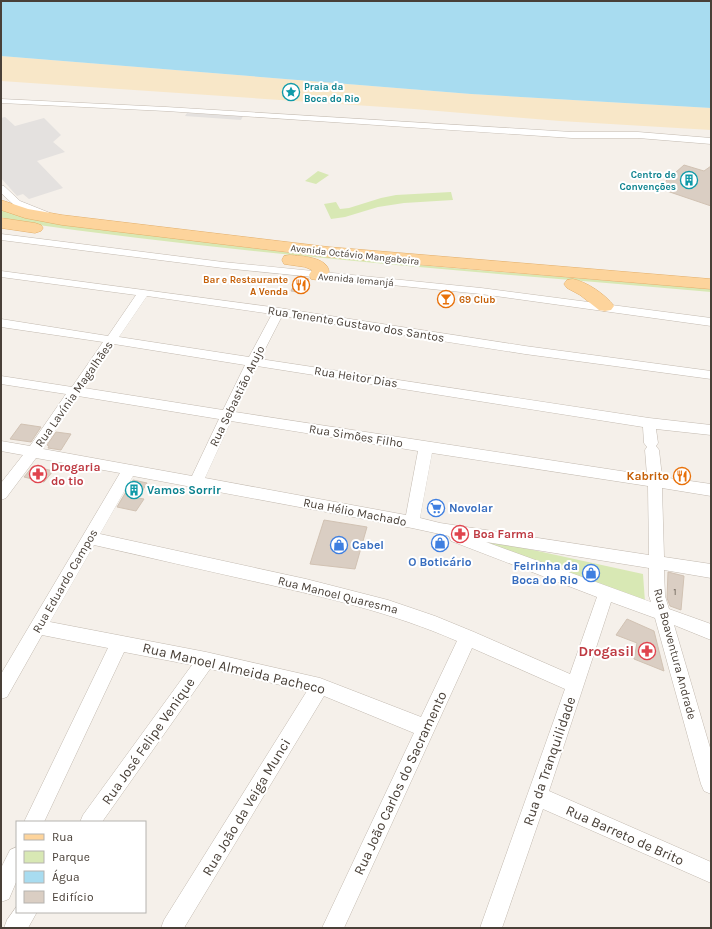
<svg xmlns="http://www.w3.org/2000/svg" width="712" height="929" font-family="Karla,sans-serif">
	<style>
		.green { fill: #d8e8b4 }
		.sand { fill: #f8e7c8 }
		.parking { fill: #e4e1df }
		.water { fill: #a8dcf0 }
		.building { fill: #dacec3; stroke: #d1c2b3 }
		.lines { fill: none; stroke-linecap: round; stroke-linejoin: round }
		.minor-casing { stroke: #c3bab0; stroke-width: 1 }
		.primary-casing { stroke: #e3af6b; stroke-width: 1 }
		.minor { fill: #fff; fill-rule: evenodd }
		.primary { fill: #fdd49c; fill-rule: evenodd }
		.labels { text-anchor: middle; stroke-width: 4; stroke-linejoin: round; paint-order: stroke }
		.far-culture-label { font-size: 10px; font-weight: bold; fill: #0d838f; stroke: #fff; text-anchor: start }
		.far-street-label { font-size: 10px; fill: #494038; stroke: #fff }
		.far-food-label { font-size: 10px; font-weight: bold; fill: #c56008; stroke: #fff; text-anchor: end }
		.number-label { font-size: 10px; fill: #6d645b }
		.street-label { font-size: 12px; fill: #494038; stroke: #fff }
		.health-label { font-size: 12px; font-weight: bold; fill: #be3a42; stroke: #fff; text-anchor: start }
		.food-label { font-size: 12px; font-weight: bold; fill: #c56008; stroke: #fff; text-anchor: end }
		.culture-label { font-size: 12px; font-weight: bold; fill: #0d838f; stroke: #fff; text-anchor: start }
		.shop-label { font-size: 12px; font-weight: bold; fill: #366cbe; stroke: #fff; text-anchor: start }
		.near-health-label { font-size: 14px; font-weight: bold; fill: #be3a42; stroke: #fff; text-anchor: end }
		.near-street-label { font-size: 14px; fill: #494038; stroke: #fff }
	</style>
	<rect width="100%" height="100%" fill="#f5f0ea"/>
	<path class="green" d="M318,171L329,175L316,184L305,181Z
		M451,192L453,200L404,203L378,207L345,217L331,219L324,204L336,202L340,209L349,208L381,198L396,195Z
		M1,209L55,223L300,254L452,268L711,289V292C479,272 247,255 17,222L1,217Z
		M487,540L643,574L645,602L486,546Z"/>
	<path class="sand" d="M1,56L471,94L711,108V130L560,121L414,109L1,81Z"/>
	<path class="parking" d="M187,113L243,116L241,120L185,116Z
		M5,117L15,126L44,118L61,135L53,142L65,152L37,161L63,188L29,199L23,194L17,196L1,178V118Z"/>
	<path class="water" d="M1,1H711V108L471,94L1,56Z"/>
	<path class="building" d="M684,165L704,171L711,166V206L658,188Z
		M298,277L309,279L303,293L291,291Z
		M21,424L41,427L31,442L10,439Z
		M56,432L71,434L61,450L48,448L49,446L47,445Z
		M33,466L53,471L44,482L24,477Z
		M133,480L147,483L138,498L144,499L136,511L117,507Z
		M324,520L367,527L355,569L310,564Z
		M668,572L684,576L681,610L670,606L667,598Z
		M627,619L654,631L664,671L634,659L637,643L616,635Z"/>
	<g class="lines">
		<g class="minor-casing">
			<path id="minor" d="M1,99L166,107L572,132H638L711,138V144L638,138H572L166,111L1,103Z
				M1,185L4,186L20,201L50,213L52,215L50,217H44L14,205L1,193Z
				M1,234L223,262L481,288L711,318V326L481,294L223,268L1,240Z
				M1,271L279,308L525,346L711,371V379L525,354L282,316L260,359L649,418L711,425V435L656,429L658,443L656,446L659,450L662,477L711,484V496L662,488L664,557L711,564V578L664,570L665,596L669,609L711,624V640L674,625L711,751V794L704,791L701,784L655,618L611,602L549,791L711,862V883L543,809L502,928H480L565,689L472,648L344,928H322L414,733L324,696L184,928H161L164,920L307,691L210,669L102,822H80L83,815L192,665L124,652L44,822H24L108,648L42,635L7,697L1,699V674L120,473L36,458L6,498L1,500V483L23,455L1,451V441L30,446L66,394L1,384V376L72,387L103,342L1,327V319L108,336L136,295L1,277ZM147,296L272,314L249,357L119,337ZM114,344L245,365L223,410L84,388ZM257,366L643,427L644,443L647,447L645,450L647,475L235,412ZM78,396L219,419L192,476L43,449ZM231,421L418,451L406,515L205,478ZM432,453L648,486L649,555L440,523L420,518ZM133,476L412,528L449,536L451,541L597,597L570,674L474,632L435,616L388,600L306,579L100,534ZM486,542L649,568V596L651,602ZM94,545C148,557 203,570 257,582C325,597 393,613 457,641L421,717L320,678L206,652L50,622Z
				M17,847V880L9,899L1,902V868L10,850Z
				M17,906V912H37L28,928H4L7,920Z"/>
		</g>
		<g class="primary-casing">
			<path id="primary" d="M1,200L28,209L62,215L329,247L711,279V289L329,257L62,225L25,218L1,210Z
				M1,218L35,223L41,225L43,228L41,231L35,233L1,228Z
				M290,255C301,256 328,257 329,272C324,279 319,281 311,279L309,275L312,270L305,267L284,264L282,260L284,256Z
				M573,279C587,282 605,294 614,306L611,310L605,311L599,310L580,295L567,288L564,284L567,280Z"/>
		</g>
		<use href="#minor" class="minor"/>
		<use href="#primary" class="primary"/>
	</g>
	<defs>
		<g id="sight-ring" transform="scale(0.9)"><circle r="9.5" fill="#fff" stroke="#0f9aa8" stroke-width="1.5"/><path d="M0-6L1.8-2.2L6-1.7L2.9 1.2L3.7 5.4L0 3.3L-3.7 5.4L-2.9 1.2L-6-1.7L-1.8-2.2Z" fill="#0f9aa8"/></g>
		<g id="building-ring" transform="scale(0.9)"><circle r="9.5" fill="#fff" stroke="#0f9aa8" stroke-width="1.5"/><path d="M-4-6H4V6H1V3H-1V6H-4ZM-2.5-4.3h1.7v1.8h-1.7ZM.8-4.3h1.7v1.8H.8ZM-2.5-1h1.7V.8h-1.7ZM.8-1h1.7V.8H.8Z" fill="#0f9aa8"/></g>
		<g id="restaurant-ring" transform="scale(0.9)"><circle r="9.5" fill="#fff" stroke="#e8710a" stroke-width="1.5"/><path d="M-5-6h1v4h1v-4h1v4h1v-4h1v5L-1.5 .5V6h-2V.5L-5-1ZM5-6V6H3V1.5H1.5Q1.5-4 5-6Z" fill="#e8710a"/></g>
		<g id="bar-ring" transform="scale(0.9)"><circle r="9.5" fill="#fff" stroke="#e8710a" stroke-width="1.5"/><path d="M-6-5H6L.8 .8V4.5H3.5V6h-7V4.5H-.8V.8Z" fill="#e8710a"/></g>
		<g id="pharmacy-ring" transform="scale(0.9)"><circle r="9.5" fill="#fff" stroke="#e0444e" stroke-width="1.5"/><path d="M-2-6h4v4h4v4h-4v4h-4v-4h-4v-4h4Z" fill="#e0444e"/></g>
		<g id="supermarket-ring" transform="scale(0.9)"><circle r="9.5" fill="#fff" stroke="#3f7fe0" stroke-width="1.5"/><path d="M-6-5.5h2.5l.6 2H6L4.5 2H-2.5L-4.4-4H-6ZM-1.5 3.2a1.3 1.3 0 1 0 .1 0ZM3 3.2a1.3 1.3 0 1 0 .1 0Z" fill="#3f7fe0"/></g>
		<g id="shop-ring" transform="scale(0.9)"><circle r="9.5" fill="#fff" stroke="#3f7fe0" stroke-width="1.5"/><path d="M-5-2.5h2.3a2.7 3.5 0 0 1 5.4 0H5L5.5 6h-11ZM-1.5-2.5h3a1.5 2.3 0 0 0-3 0Z" fill="#3f7fe0"/></g>
	</defs>
	<g fill-rule="evenodd">
		<use href="#sight-ring" x="291" y="92"/>
		<use href="#building-ring" x="689" y="180"/>
		<use href="#restaurant-ring" x="301" y="285"/>
		<use href="#bar-ring" x="446" y="299"/>
		<use href="#pharmacy-ring" x="38" y="474"/>
		<use href="#restaurant-ring" x="682" y="476"/>
		<use href="#building-ring" x="134" y="490"/>
		<use href="#supermarket-ring" x="436" y="508"/>
		<use href="#pharmacy-ring" x="460" y="534"/>
		<use href="#shop-ring" x="440" y="543"/>
		<use href="#shop-ring" x="339" y="545"/>
		<use href="#shop-ring" x="591" y="573"/>
		<use href="#pharmacy-ring" x="647" y="651"/>
	</g>
	<g class="labels">
		<g class="far-culture-label">
			<text x="304" y="90">Praia da<tspan x="304" dy="12">Boca do Rio</tspan></text>
			<text x="676" y="178" text-anchor="end">Centro de<tspan x="676" dy="12">Convenções</tspan></text>
		</g>
		<g class="far-street-label">
			<text transform="translate(355 254) rotate(6)" y="4">Avenida Octávio Mangabeira</text>
			<text transform="translate(356 279) rotate(5)" y="4">Avenida Iemanjá</text>
		</g>
		<g class="far-food-label">
			<text x="288" y="283">Bar e Restaurante<tspan x="288" dy="12">A Venda</tspan></text>
			<text x="459" y="303" text-anchor="start">69 Club</text>
		</g>
		<g class="number-label">
			<text x="675" y="595">1</text>
		</g>
		<g class="street-label">
			<text transform="translate(356 324) rotate(9)" y="4">Rua Tenente Gustavo dos Santos</text>
			<text transform="translate(356 377) rotate(9)" y="4">Rua Heitor Dias</text>
			<text transform="translate(74 394) rotate(-55)" y="4">Rua Lavínia Magalhães</text>
			<text transform="translate(237 396) rotate(-64)" y="4">Rua Sebastião Arujo</text>
			<text transform="translate(356 436) rotate(9)" y="4">Rua Simões Filho</text>
			<text transform="translate(355 512) rotate(11)" y="4">Rua Hélio Machado</text>
			<text transform="translate(65 581) rotate(-60)" y="4">Rua Eduardo Campos</text>
			<text transform="translate(338 595) rotate(14)" y="4">Rua Manoel Quaresma</text>
			<text transform="translate(675 654) rotate(75)" y="4">Rua Boaventura Andrade</text>
		</g>
		<g class="health-label">
			<text x="51" y="471">Drogaria<tspan x="51" dy="14">do tio</tspan></text>
			<text x="473" y="538">Boa Farma</text>
		</g>
		<g class="food-label">
			<text x="669" y="480">Kabrito</text>
		</g>
		<g class="culture-label">
			<text x="147" y="494">Vamos Sorrir</text>
		</g>
		<g class="shop-label">
			<text x="449" y="512">Novolar</text>
			<text x="352" y="549">Cabel</text>
			<text x="440" y="566" text-anchor="middle">O Boticário</text>
			<text x="578" y="570" text-anchor="end">Feirinha da<tspan x="578" dy="14">Boca do Rio</tspan></text>
		</g>
		<g class="near-health-label">
			<text x="634" y="656">Drogasil</text>
		</g>
		<g class="near-street-label">
			<text transform="translate(234 668) rotate(13)" y="5">Rua Manoel Almeida Pacheco</text>
			<text transform="translate(148 741) rotate(-55)" y="5">Rua José Felipe Venique</text>
			<text transform="translate(549 761) rotate(-71)" y="5">Rua da Tranquilidade</text>
			<text transform="translate(400 783) rotate(-65)" y="5">Rua João Carlos do Sacramento</text>
			<text transform="translate(246 807) rotate(-59)" y="5">Rua João da Veiga Munci</text>
			<text transform="translate(625 835) rotate(24)" y="5">Rua Barreto de Brito</text>
		</g>
	</g>
	<rect width="712" height="929" fill="none" stroke="#494038" stroke-width="4"/>
	<rect x="16" y="821" width="130" height="92" fill="#ffffff" stroke="#b6b3af"/>
	<rect x="24" y="834" width="20" height="6" fill="#fdd49c" stroke="#b6b3af"/>
	<text x="52" y="841" font-size="12" fill="#494038">Rua</text>
	<rect x="24" y="851" width="20" height="12" fill="#d8e8b4" stroke="#b6b3af"/>
	<text x="52" y="861" font-size="12" fill="#494038">Parque</text>
	<rect x="24" y="871" width="20" height="12" fill="#a8dcf0" stroke="#b6b3af"/>
	<text x="52" y="881" font-size="12" fill="#494038">Água</text>
	<rect x="24" y="891" width="20" height="12" fill="#dacec3" stroke="#b6b3af"/>
	<text x="52" y="901" font-size="12" fill="#494038">Edifício</text>
</svg>
